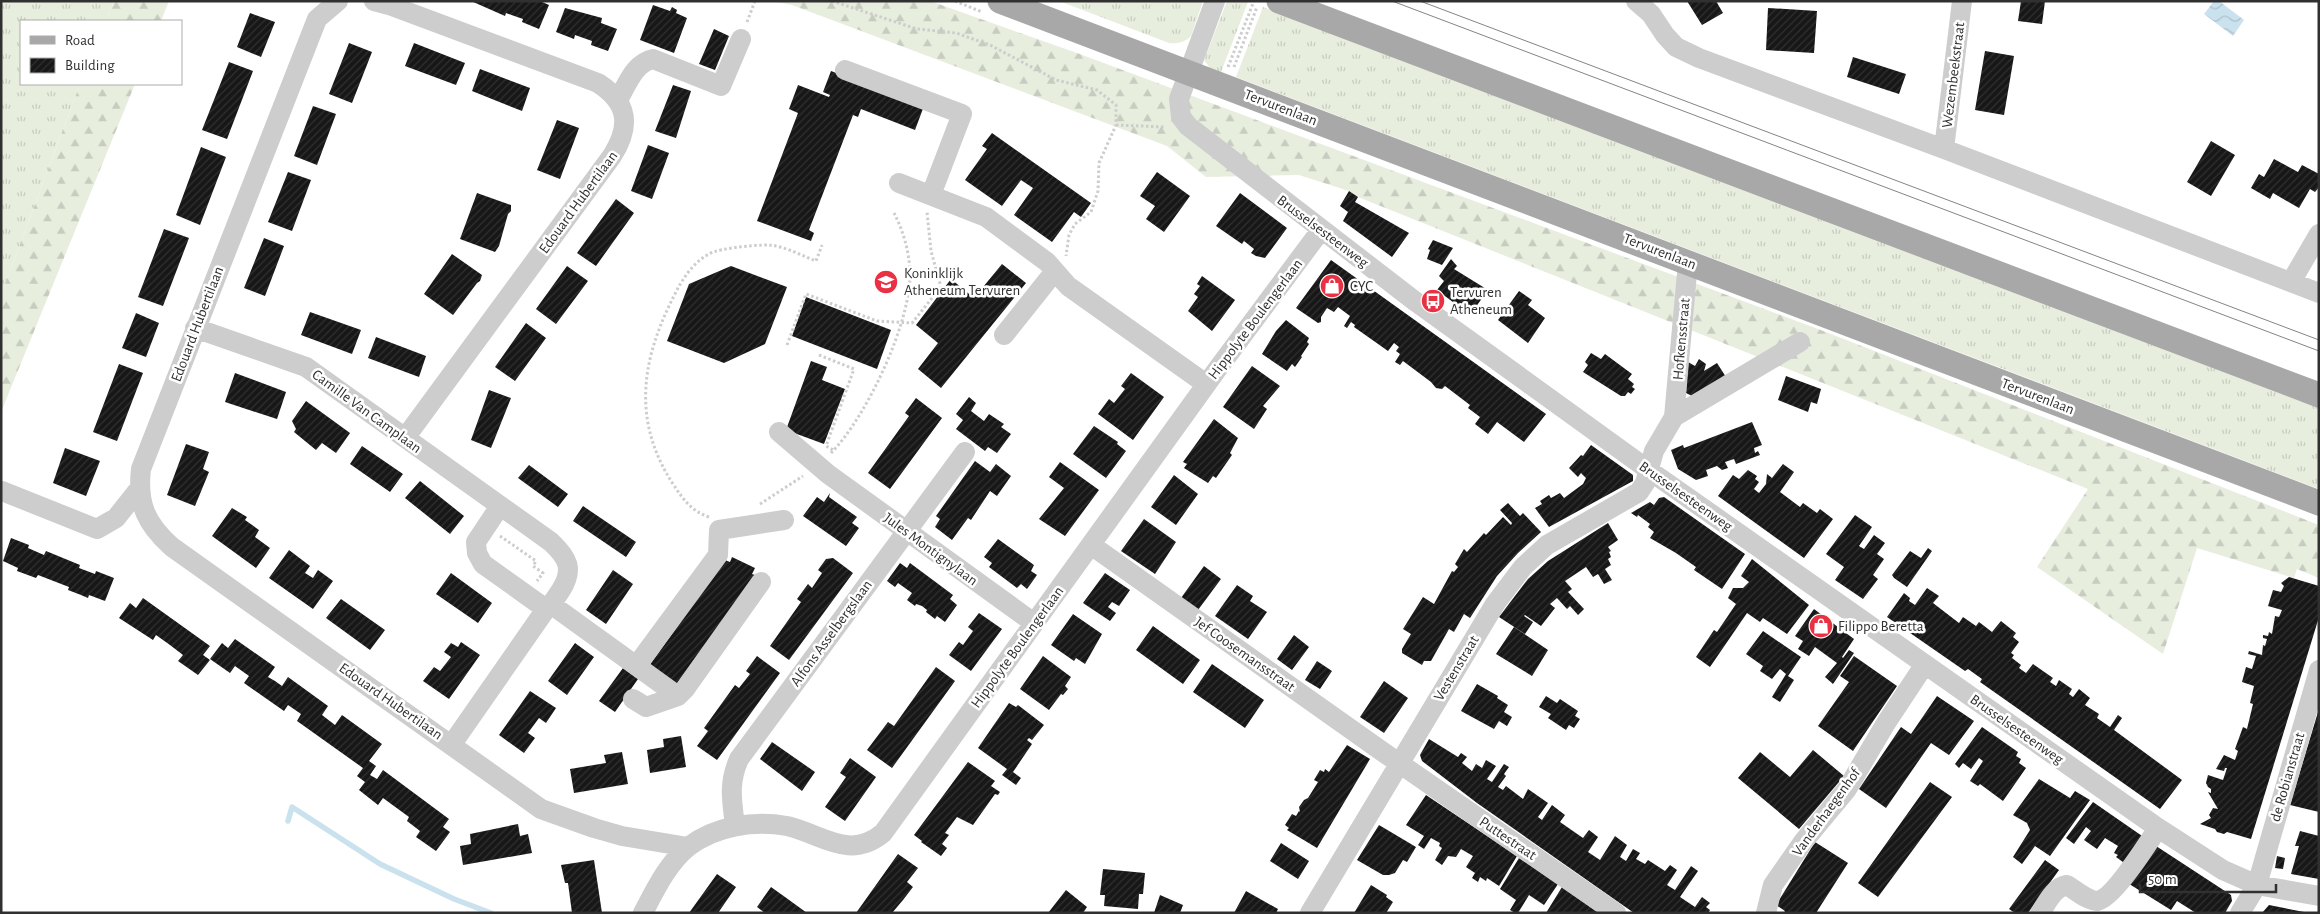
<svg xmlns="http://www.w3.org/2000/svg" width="2320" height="914" font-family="'Alegreya Sans',sans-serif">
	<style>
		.grass { fill: url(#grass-tufts) }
		.forest { fill: url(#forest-firs) }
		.water { fill: url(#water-waves) }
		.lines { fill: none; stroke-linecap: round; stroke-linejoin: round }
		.stream { stroke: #cae1ee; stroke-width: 5.5 }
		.building { fill: url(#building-hatch) }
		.path { stroke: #cdcdcd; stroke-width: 3; stroke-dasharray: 2.5 2.5; stroke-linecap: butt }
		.minor { stroke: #cdcdcd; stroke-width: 20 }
		.major { stroke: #a8a8a8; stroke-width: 25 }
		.tram { stroke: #858585; stroke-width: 1 }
		.labels { text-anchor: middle; stroke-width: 5; stroke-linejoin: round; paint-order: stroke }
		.street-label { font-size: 15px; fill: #303030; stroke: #fff }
		.poi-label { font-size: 15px; fill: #303030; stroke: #fff; text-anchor: start }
	</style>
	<defs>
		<pattern id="grass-tufts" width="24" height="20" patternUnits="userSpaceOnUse" patternTransform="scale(1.25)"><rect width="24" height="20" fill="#e7eede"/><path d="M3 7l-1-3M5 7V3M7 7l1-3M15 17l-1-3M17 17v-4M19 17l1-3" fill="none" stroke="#c6ccbf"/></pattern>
		<pattern id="forest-firs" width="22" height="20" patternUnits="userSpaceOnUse" patternTransform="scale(1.25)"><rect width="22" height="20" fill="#e7eede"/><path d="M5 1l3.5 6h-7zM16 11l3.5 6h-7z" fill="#c6ccbf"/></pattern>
		<pattern id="water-waves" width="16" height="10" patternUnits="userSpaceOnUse" patternTransform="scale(1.25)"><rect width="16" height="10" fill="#cae1ee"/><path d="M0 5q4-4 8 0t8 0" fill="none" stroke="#aec1cc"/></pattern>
		<pattern id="building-hatch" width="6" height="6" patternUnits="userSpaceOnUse" patternTransform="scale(1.25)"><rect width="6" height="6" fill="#171717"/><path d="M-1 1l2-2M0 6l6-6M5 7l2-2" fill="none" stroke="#303030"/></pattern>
	</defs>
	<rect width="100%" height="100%" fill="#fff"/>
	<path class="grass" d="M1,1H114L106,21H21V84H80L1,295Z
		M1059,1H1202V4L1191,36C1185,42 1178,44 1169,43Z
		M1227,1L1248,2L1221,72L1210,68L1204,60Z
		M1263,7L2319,408V489L1236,77Z"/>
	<path class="forest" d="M114,1H169L161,21H106Z
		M772,1H930L1077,53L1826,332L2319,525V578L2297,569L2294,578L2197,548L2163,654L2037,567L2088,489L1358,197L1349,191L1299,175L1206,177L1167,146L792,5Z
		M80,84H135L1,412V295Z"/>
	<path class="water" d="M2214,1H2219L2244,20L2233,36L2204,14Z"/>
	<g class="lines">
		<path class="stream" d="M288,821L292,807L380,864L454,899L491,913"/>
	</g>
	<path class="building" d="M471,1H540L549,5L539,29L522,22L523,19L506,13L505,16Z
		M1687,1H1716L1723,13L1702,25Z
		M2021,1H2045L2042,24L2018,21Z
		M653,5L670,11L672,7L677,10L676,13L687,18L674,53L640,40Z
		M565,8L602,18L601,23L617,29L608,51L591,45L592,41L575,35L574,39L556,32Z
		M1768,8L1817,11L1814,53L1766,50Z
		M250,13L275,22L261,57L237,47Z
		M714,29L729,36L715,70L699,64Z
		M349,43L372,52L352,103L329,94Z
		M414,43L465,63L456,85L405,66Z
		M1985,51L2014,56L2004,115L1975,110Z
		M1853,57L1906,74L1899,94L1847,77Z
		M229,62L253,71L227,139L202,130Z
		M480,69L530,88L522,111L472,91Z
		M831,71L924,106L915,130L861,109L858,117L853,115L809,230L814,233L811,241L757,221L798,113L789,109L798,85L829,97L830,95L823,92Z
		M673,85L691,91L676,138L655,131Z
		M313,106L336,114L317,165L294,156Z
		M557,120L579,128L560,179L537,170Z
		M992,133L1091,203L1081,217L1074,212L1052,242L1014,215L1033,188L1021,180L1002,206L965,180L987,149L982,146Z
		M2211,141L2235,155L2211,196L2187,182Z
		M648,145L669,153L652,199L631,191Z
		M201,147L226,157L200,225L176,215Z
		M2274,159L2298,172L2302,165L2319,174V187L2315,192L2310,189L2299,208L2273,193L2270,199L2251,188L2259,174L2264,177Z
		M288,172L311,180L292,231L268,222Z
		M1157,172L1190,196L1164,232L1146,219L1155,206L1140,196Z
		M1349,191L1358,197L1355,202L1409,233L1392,257L1343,221L1348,212L1340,206Z
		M477,193L511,205V211L508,214L499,246L495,252L460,239Z
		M1240,193L1287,228L1265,258L1256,256L1251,253L1254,249L1244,241L1242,244L1216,226Z
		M616,199L634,213L596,266L577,253Z
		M164,229L189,238L163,306L138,297Z
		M264,238L284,246L265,296L244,288Z
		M1433,240L1453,248L1442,265L1427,259L1430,250L1428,249Z
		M452,254L482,275L480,281L477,283L453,315L424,294Z
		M1451,259L1457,266L1454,269L1488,290L1470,315L1437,290L1444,281L1439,276Z
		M1331,260L1546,414L1524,442L1497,422L1488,434L1475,424L1480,417L1468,408L1470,405L1445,386L1442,389L1436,388L1431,382L1403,361L1400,365L1395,362L1400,354L1396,351L1399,347L1394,343L1388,351L1354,327L1355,325L1351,322L1347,328L1344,326L1350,316L1338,307L1334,312L1327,308L1321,317V322L1318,323L1296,308Z
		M1002,264L1026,283L941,388L918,369L938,343L916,325L951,279L974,298Z
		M567,266L588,281L556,324L536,309Z
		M731,266L787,287L765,344L724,363L667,341L689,284Z
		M1202,276L1235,300L1212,331L1188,311L1198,297L1194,294L1200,286L1197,284Z
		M1519,291L1532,300L1528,305L1545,318L1528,343L1498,320Z
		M806,297L891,330L877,369L792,336Z
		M310,312L361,330L352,354L301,335Z
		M136,313L159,323L146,357L122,348Z
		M1286,320L1309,338L1307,342L1309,344L1301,356L1302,357L1295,367L1292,364L1287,371L1262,354L1276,331Z
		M526,323L546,338L515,381L495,367Z
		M376,337L426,356L419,377L368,358Z
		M1591,353L1601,359L1605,354L1632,374L1628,379L1634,384L1632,387L1635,389L1631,394L1628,392L1625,396H1621L1583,372L1588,365L1585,362Z
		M1699,359L1706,364L1704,371L1717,363L1726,377L1692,396L1686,393L1688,362L1695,366Z
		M811,361L827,367L822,380L845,389L824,444L786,430Z
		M119,364L143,373L117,441L93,432Z
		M1252,366L1280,386L1263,406L1267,409L1254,429L1223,407Z
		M235,373L286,392L277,419L225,402Z
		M1131,373L1164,397L1133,440L1098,414L1109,399L1114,403L1125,389L1121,386Z
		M1786,376L1821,389L1817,404L1811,402L1808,412L1778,400Z
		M489,390L511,398L491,448L471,440Z
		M969,397L976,403L971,411L984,421L989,414L1004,424L1001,427L1011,434L997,453L988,447L985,451L956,429L963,420L956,414Z
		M916,398L942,418L890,489L868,473L909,416L905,413Z
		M306,401L350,433L336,453L322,443L316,450L294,432L296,429L292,421Z
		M1214,419L1238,438L1230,453L1232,455L1216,478L1213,476L1208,483L1184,468L1187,464L1183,462Z
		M1752,422L1762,445L1754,448L1755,453L1758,451L1760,455L1736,464L1734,459L1725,462L1728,468L1722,470L1717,466L1706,470L1708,476L1696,480L1678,469L1671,450L1683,445L1684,448Z
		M1094,426L1118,442L1117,444L1126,451L1106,478L1073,454Z
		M186,444L209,452L203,469L209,472L195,506L167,495Z
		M1591,445L1633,475V481L1549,527L1535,508L1542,504L1540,501L1549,495L1551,498L1560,493L1564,498L1583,484L1586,478L1581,473L1578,477L1569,468L1581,455L1583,456Z
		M362,446L403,474L390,492L350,464Z
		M65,448L100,461L86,496L53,483Z
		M975,461L990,472L996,464L1011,476L997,496L990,491L971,520L968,518L952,540L935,527L940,519L936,516Z
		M1060,462L1099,490L1065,536L1039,519L1064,488L1049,477Z
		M1783,464L1794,472L1780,492L1800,507L1803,503L1817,513L1820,509L1833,519L1804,558L1718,496L1733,475L1739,479L1748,470L1757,476L1755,479L1759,482L1754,489L1759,493L1766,484L1767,474L1772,478Z
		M529,465L568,494L558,507L518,478Z
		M1174,475L1198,494L1176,525L1151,507Z
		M420,481L464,516L450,534L405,498Z
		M830,493L829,497L857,517L852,523L859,528L846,546L803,516L817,497L824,502Z
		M1664,497L1745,554L1722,589L1694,570L1696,567L1676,553L1650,538L1654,532L1648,527L1650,524L1638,515L1637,517L1631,513L1650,502L1654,505L1659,498Z
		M1508,503L1520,516L1523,513L1541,532L1518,553L1497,576L1470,618L1464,614L1454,632L1449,629L1431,661H1424L1422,665L1402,653V649L1411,634L1403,629L1423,597L1434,604L1452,571L1454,572L1458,567L1455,564L1464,549L1467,552L1484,533L1486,535L1503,517L1511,525L1512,523L1500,510Z
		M583,506L636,542L626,557L573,521Z
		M232,508L247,517L245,520L259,530L255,537L270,548L256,568L212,536Z
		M1855,515L1872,527L1859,546L1864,549L1874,535L1885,543L1877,554L1884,559L1873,575L1878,579L1863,599L1835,580L1844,567L1826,554Z
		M1144,519L1176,542L1155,574L1121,551Z
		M1608,523L1618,540L1608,547L1611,551L1609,552L1611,557L1608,559L1611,565L1605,569L1612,580L1604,584L1598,574L1593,577L1586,567L1565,581L1572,589L1568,592L1584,609L1578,615L1570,606L1567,609L1557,598L1550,604L1555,608L1541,626L1525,615L1524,616L1533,622L1525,634L1499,617L1528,579L1548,561Z
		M11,538L29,545L28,548L44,555L46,551L80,565L79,568L95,574L96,571L114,578L105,601L89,595L88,598L81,595L68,590L69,587L38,575L36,578L17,571L18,568L3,561Z
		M998,539L1034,565L1031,571L1037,575L1027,589L1021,584L1017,588L989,567L992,563L984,557Z
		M1928,548L1932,551L1907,587L1894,578L1892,575L1910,551L1921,558Z
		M289,550L310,566L305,573L313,578L318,570L333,581L313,609L269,578Z
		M732,557L755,568L752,574L755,575L676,685L649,666L725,560L730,562Z
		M833,558L853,573L789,660L770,646L801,602L797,599L808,584L812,588L822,573L818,570L826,559Z
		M1752,559L1809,605L1787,634L1763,618L1760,622L1747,613L1710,667L1696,657L1714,630L1717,632L1736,604L1728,598L1733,588H1743L1749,582L1741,576Z
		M900,563L907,568L910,563L953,595L950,599L957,605L945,622L937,616L935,619L926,612L927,610L922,606L916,604L915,606L907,600L912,593L898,583L895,587L887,581Z
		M1204,566L1221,579L1198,610L1181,598Z
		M613,570L633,584L606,624L586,610Z
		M451,573L492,603L478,623L436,594Z
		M1105,573L1130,590L1119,606L1112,602L1108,607L1116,613L1110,621L1083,603Z
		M2289,577L2319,586V617L2251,839L2227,832L2224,834L2217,832L2215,829L2200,824L2211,818L2209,815L2213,808L2218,809L2208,792L2211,793V789L2208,787L2206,783L2208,775L2223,780L2227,768H2225L2224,771L2216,769L2224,755L2235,760L2238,751L2235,749L2243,727L2247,729L2253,704L2250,703L2254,686L2242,682L2246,667L2252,669L2256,656L2248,654L2249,651L2262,655L2263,645L2265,646L2267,639L2263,638V635L2268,636L2269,632L2272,634L2275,616L2279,617L2282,610L2268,606L2273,590L2281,592L2284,586L2281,583Z
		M1237,585L1253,596L1250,601L1267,612L1248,639L1215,616Z
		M1927,588L1939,596L1933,603L1959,623L1963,617L1976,626L1979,622L1992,632L2001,621L2016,633L2013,637L2019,642L2011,653L2014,655L2012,658L2021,665L2019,668L2026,673L2033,664L2053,678L2050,682L2056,686L2059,680L2072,689L2069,694L2073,697L2079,689L2090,698L2085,705L2099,714L2097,718L2110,727L2118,715L2122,718L2114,730L2182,780L2160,809L1980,682L1982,679L1968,669L1965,671L1887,617L1904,593L1910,598L1909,601L1915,605Z
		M143,598L210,646L203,655L210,660L198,675L178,661L183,655L170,645L156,635L153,640L119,618L130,603L136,608Z
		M341,599L385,630L370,650L326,618Z
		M1814,609L1854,639L1842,657L1843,658L1849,650L1854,653L1833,684L1825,677L1837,663L1815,647L1809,656L1798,649L1803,641L1795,636Z
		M979,613L1002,629L971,671L949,655L959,642L963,645L973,631L968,627Z
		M1073,614L1102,634L1085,664L1076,658L1074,661L1051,645Z
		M1153,626L1200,660L1183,684L1136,650Z
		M1514,627L1548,650L1532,676L1496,654Z
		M1763,631L1801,657L1788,676L1794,680L1780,702L1772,697L1786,674L1780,669L1772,679L1760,671L1763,666L1746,654Z
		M1294,635L1309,647L1292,670L1277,659Z
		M235,639L275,667L268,677L275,681L282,686L288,677L328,706L322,715L335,725L342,715L382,744L369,761L376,766L370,775L377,779L383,770L449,819L443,827L450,832L436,851L416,837L420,831L407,821L409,817L383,798L378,805L359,790L365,782L357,776L363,768L297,721L301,714L288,705L284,711L244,683L249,676L235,666L230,673L210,659L222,643L228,648Z
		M461,642L480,655L449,699L423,681L434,667L440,671L451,657L444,652L451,643L458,647Z
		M575,643L594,657L567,695L548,681Z
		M757,656L780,673L717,760L697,746L708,731L704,728L735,685L739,688L750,674L746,671Z
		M1043,656L1071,677L1065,686L1068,689L1063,695L1061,694L1049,710L1020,689Z
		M1854,656L1897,686L1853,751L1818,726L1849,682L1840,676Z
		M1317,661L1332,671L1320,689L1305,680Z
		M1212,664L1264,700L1245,728L1193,692Z
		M936,667L955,681L892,768L867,750L888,722L894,726Z
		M623,668L638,679L615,712L599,701Z
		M1384,681L1408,698L1384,733L1360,717Z
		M1477,684L1498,696L1497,698L1508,705L1504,712L1512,717L1507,726L1499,721L1494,729L1461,711Z
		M530,691L556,708L546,723L539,718L528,733L535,738L524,753L499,735Z
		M1546,696L1557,703L1560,699L1578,711L1575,716L1580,719L1574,728L1569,725L1566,730L1548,718L1551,714L1539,707Z
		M1937,696L1974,721L1949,755L1931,743L1886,808L1859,789L1901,727L1911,734Z
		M1009,703L1016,707L1018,705L1044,725L1032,740L1029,738L1027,740L1032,744L1013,772L1021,778L1016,785L1002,775L1007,769L978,748Z
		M2318,712H2319V812L2290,805Z
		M1982,727L2018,752L2016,756L2021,759L2019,763L2026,768L2003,801L1980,784L1978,786L1970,781L1983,761L1979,758L1971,769L1963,763L1959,768L1955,764Z
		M681,736L686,767L650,773L647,750L664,747L663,739Z
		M1429,739L1458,757L1461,753L1467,757L1462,763L1472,771L1476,764L1482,768L1486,760L1496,766L1487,779L1492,782L1504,764L1509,767L1504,774L1506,776L1498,787L1503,790L1506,786L1523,799L1528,789L1548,803L1538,817L1542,820L1552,805L1565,815L1560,822L1583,838L1589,830L1598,837L1588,852L1600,860L1615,836L1627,845L1620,857L1626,861L1633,849L1640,853L1636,859L1645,864L1648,860L1665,871L1670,865L1677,870L1667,885L1675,890L1691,866L1698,871L1680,897L1695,907L1702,897L1710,903L1706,907L1710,910L1708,913H1634L1477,803L1422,761L1420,755Z
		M772,742L815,772L802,791L760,759Z
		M1347,745L1370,759L1317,848L1287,830L1289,828L1285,825L1292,814L1296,816L1299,811L1300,812L1299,807L1304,800L1308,798L1318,782L1314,780L1320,770L1324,772L1325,769L1329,772Z
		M1813,750L1844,776L1799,829L1738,778L1760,752L1790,777Z
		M622,752L628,784L574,793L570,769L606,763L604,755Z
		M850,758L876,777L845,821L825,807L846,777L840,773Z
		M968,762L995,781L991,786L1000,792L998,795L995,794L973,825L957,817L945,833L949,835L942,844L947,848L941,856L921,842L922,841L914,835Z
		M2039,779L2070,798L2075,791L2090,800L2050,856L2035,846L2022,864L2013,857L2030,830L2027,823L2013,815Z
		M1930,782L1952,797L1878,897L1858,883Z
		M1426,795L1517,856L1499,886L1487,878L1486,881L1480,877L1478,882L1472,878L1475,873L1466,867L1473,856L1461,849L1456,857L1448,856L1442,865L1435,860L1442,848L1439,846L1440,843L1431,838L1424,849L1418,845L1424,836L1406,825Z
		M2093,802L2145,838L2127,865L2116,857L2118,855L2114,853L2118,846L2105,838L2097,849L2084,840L2091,831L2086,827L2074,844L2066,838Z
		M518,824L520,836L528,834L532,853L463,865L460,846L471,844L470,834Z
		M1379,825L1416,847L1407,862L1403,860L1395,873L1389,875H1383L1357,860Z
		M2300,831L2319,836V879L2291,874L2299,846H2295Z
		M1815,842L1848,863L1816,913H1784L1785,911L1776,905Z
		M1281,843L1309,861L1298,879L1270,861Z
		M2153,844L2231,895L2232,901L2225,913H2196L2177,901L2171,910L2126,882Z
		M898,854L918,868L907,882L913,887L903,900L892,913H856Z
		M2277,856L2285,858L2283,869L2275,868Z
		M1519,858L1558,884L1544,905L1529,895L1518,913H1515L1510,910L1516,900L1500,889Z
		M594,860L602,913H572L568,883H565L561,865Z
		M2045,860L2059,870L2028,913H2015L2009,909Z
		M1103,869L1145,873L1143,894H1139L1138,909L1104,906L1105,895H1100Z
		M717,874L736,887L718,913H689Z
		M1371,885L1387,895L1386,897L1393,902L1386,913H1354Z
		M771,887L785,897L807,913H765L757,907Z
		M1562,887L1599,913H1546Z
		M1066,890L1087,907L1083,913H1048Z
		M1246,891L1278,909L1276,913H1234Z
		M1160,895L1183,905L1180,913H1154Z
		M2269,905L2304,912V913H2262Z"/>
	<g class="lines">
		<path class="path" d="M832,1L917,29L956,33L990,45L1056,80L1097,90L1116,105V125L1099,163L1098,191L1091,212L1075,224L1069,235L1066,256
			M955,1L982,12
			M747,22L755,1
			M1228,67L1254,1
			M1234,67L1257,7
			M1116,125L1165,127
			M787,345L806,294L877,321L912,323L941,287L931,251L927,212
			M819,355L854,369L826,446L833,450
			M831,453C866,418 912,321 910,271C909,251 903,230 894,213
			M760,504L803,476
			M709,517C691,511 683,499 673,484C634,424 640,366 670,304C679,285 690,264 709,254C718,248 766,243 776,246C790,249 803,256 816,261L822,245
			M500,536L536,561L533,566L543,573L537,581"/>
		<path class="minor" d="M338,1L317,19L141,469C137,504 146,524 172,547L541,809L594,828L622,836L688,847
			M374,1L389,5L598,83C629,103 631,126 612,156L405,438
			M1215,1L1179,99L1181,117L1188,126L1416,302L1650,471L2158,828L2223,870L2257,885L2319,896
			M1636,1L1651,14L1665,35L1676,47L1699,58L1944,149L2319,293
			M845,70L962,114L931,195
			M618,100C627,85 634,63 653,59L721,86L741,39
			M1944,149L1962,1
			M899,183L986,217L1047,262L1068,286L1206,384
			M2291,282L2319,234
			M195,328L306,367L551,542C568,558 574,569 561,590C556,597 553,604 546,609L452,744
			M1004,335L1055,271
			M1674,417L1688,262
			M779,432L828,474L1034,623
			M2,491L97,529L116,518L139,489
			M500,506L476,542L477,553L483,564L546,609
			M1091,545L1383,752L1616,913
			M552,605L678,696
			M637,665L718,555L719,530L784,520
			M633,699L646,707L678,696L685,689L761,582
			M735,826C732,800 728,784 739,759L965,452
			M643,913C655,890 668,863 688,847C715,826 754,820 787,826C822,834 849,861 883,833L1216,371L1321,230
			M1310,913L1495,604L1523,567L1547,545L1639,492L1645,483L1654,451L1674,417L1800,342
			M1766,913L1773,885L1803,842L1847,789L1886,723L1925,664
			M2040,913C2047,903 2054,887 2067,885C2075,890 2088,901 2097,901C2113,899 2148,843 2158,828
			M2240,913L2257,885L2319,670"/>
		<path class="major" d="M1000,1L2319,503
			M1279,1L2319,395"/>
		<path class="tram" d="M1392,1L2319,351
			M1420,1L2319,340"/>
	</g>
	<defs>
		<g id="school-disc" transform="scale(1.25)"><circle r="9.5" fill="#ea3043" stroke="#fff"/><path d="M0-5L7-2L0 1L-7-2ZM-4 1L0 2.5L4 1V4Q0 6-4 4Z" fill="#fff"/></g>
		<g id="shop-disc" transform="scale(1.25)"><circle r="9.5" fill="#ea3043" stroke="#fff"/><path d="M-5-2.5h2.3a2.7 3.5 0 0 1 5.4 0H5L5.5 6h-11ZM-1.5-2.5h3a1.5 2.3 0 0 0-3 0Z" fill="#fff"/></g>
		<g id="bus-disc" transform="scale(1.25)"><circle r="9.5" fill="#ea3043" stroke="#fff"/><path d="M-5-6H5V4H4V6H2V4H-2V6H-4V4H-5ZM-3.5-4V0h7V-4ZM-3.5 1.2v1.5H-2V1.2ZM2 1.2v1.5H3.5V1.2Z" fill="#fff"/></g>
	</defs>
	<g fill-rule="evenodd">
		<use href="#school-disc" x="886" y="282"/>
		<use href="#shop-disc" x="1332" y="286"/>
		<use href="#bus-disc" x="1433" y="301"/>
		<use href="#shop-disc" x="1821" y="626"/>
	</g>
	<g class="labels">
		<g class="street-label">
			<text transform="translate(1953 75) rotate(-83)" y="5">Wezembeekstraat</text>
			<text transform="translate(1281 107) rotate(21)" y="5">Tervurenlaan</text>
			<text transform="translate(578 202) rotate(-54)" y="5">Edouard Hubertilaan</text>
			<text transform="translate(1323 231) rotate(37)" y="5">Brusselsesteenweg</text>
			<text transform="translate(1660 251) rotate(21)" y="5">Tervurenlaan</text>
			<text transform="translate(1255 319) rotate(-53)" y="5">Hippolyte Boulengerlaan</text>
			<text transform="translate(197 324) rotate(-69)" y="5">Edouard Hubertilaan</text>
			<text transform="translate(1681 339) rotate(-85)" y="5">Hofkensstraat</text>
			<text transform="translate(2038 396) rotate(21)" y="5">Tervurenlaan</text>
			<text transform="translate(367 411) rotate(36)" y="5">Camille Van Camplaan</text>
			<text transform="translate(1686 496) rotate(35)" y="5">Brusselsesteenweg</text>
			<text transform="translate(931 549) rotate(36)" y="5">Jules Montignylaan</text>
			<text transform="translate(831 633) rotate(-54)" y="5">Alfons Asselbergslaan</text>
			<text transform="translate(1017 647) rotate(-54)" y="5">Hippolyte Boulengerlaan</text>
			<text transform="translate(1245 654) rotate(35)" y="5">Jef Coosemansstraat</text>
			<text transform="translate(1456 668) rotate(-59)" y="5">Vestenstraat</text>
			<text transform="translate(391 701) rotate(35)" y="5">Edouard Hubertilaan</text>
			<text transform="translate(2017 729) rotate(35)" y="5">Brusselsesteenweg</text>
			<text transform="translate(2287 777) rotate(-74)" y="5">de Robianstraat</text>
			<text transform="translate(1826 812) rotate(-54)" y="5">Vanderhaegenhof</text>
			<text transform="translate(1508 838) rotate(34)" y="5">Puttestraat</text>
		</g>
		<g class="poi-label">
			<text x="904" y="278">Koninklijk<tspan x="904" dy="17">Atheneum Tervuren</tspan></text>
			<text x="1350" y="291">CYC</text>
			<text x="1450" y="297">Tervuren<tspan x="1450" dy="17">Atheneum</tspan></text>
			<text x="1838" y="631">Filippo Beretta</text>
		</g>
	</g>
	<rect width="2320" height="914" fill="none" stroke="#303030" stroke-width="5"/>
	<rect x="20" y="20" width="162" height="65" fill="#ffffff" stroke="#acacac"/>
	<rect x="30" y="36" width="25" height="8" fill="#a8a8a8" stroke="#acacac"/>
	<text x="65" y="45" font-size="15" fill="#303030">Road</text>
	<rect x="30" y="58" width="25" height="15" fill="url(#building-hatch)" stroke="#acacac"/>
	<text x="65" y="70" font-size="15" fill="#303030">Building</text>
	<path d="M2140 884v8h136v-8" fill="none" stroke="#303030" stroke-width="2.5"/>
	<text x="2148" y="884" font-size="15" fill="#303030" stroke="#ffffff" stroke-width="4" paint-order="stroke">50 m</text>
</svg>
